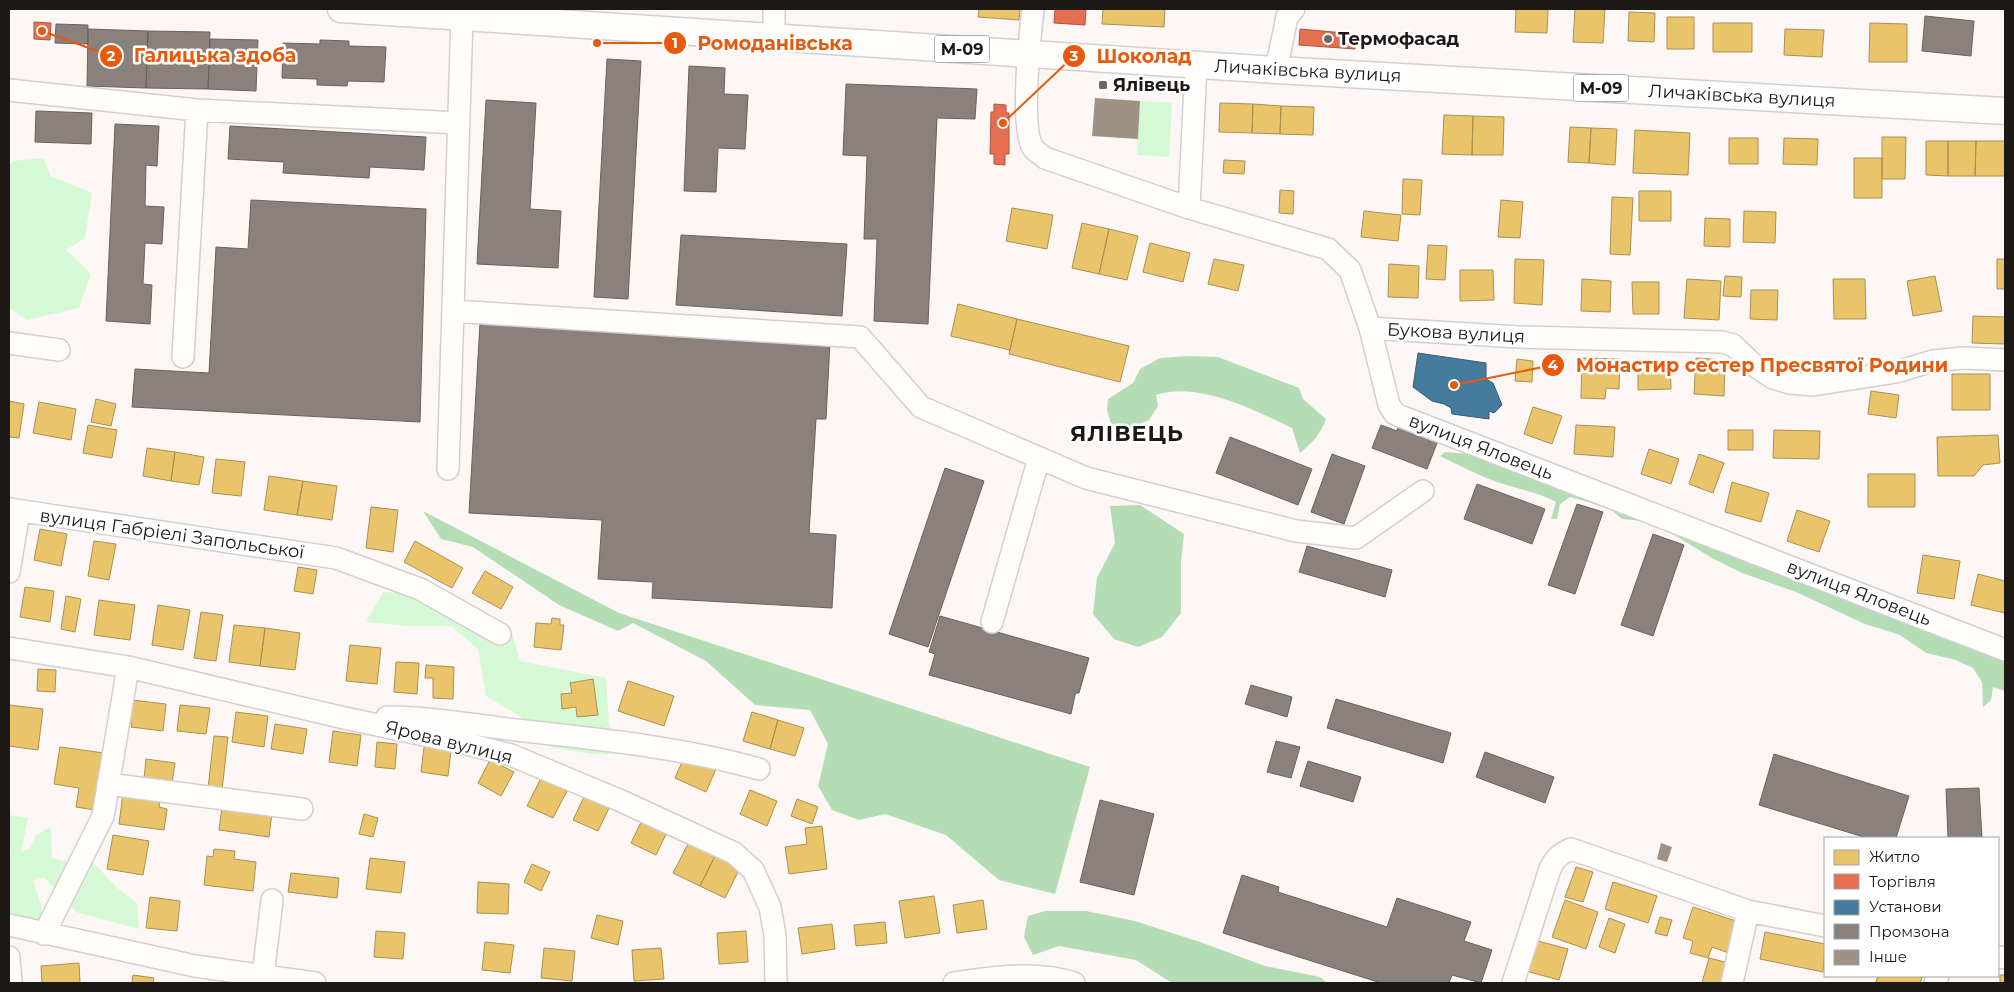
<svg xmlns="http://www.w3.org/2000/svg" width="2014" height="992" font-family="Montserrat,sans-serif">
	<style>
		.green { fill: #d6f9d5 }
		.forest { fill: #b4ddb5 }
		.homes { fill: #e9c46a; stroke: #ab9051 }
		.shops { fill: #e76f51; stroke: #aa553f }
		.public { fill: #457b9d; stroke: #385d74 }
		.industry { fill: #8a817c; stroke: #69625d }
		.building { fill: #9f9284 }
		.lines { fill: none; stroke-linecap: round; stroke-linejoin: round }
		.minor-casing { stroke: #d3cfce; stroke-width: 24 }
		.major-casing { stroke: #d3cfce; stroke-width: 29 }
		.minor { stroke: #fffefd; stroke-width: 21 }
		.major { stroke: #fffefd; stroke-width: 26 }
		.poi-dot { fill: #6a6664; stroke: #fff; stroke-width: 2 }
		.labels { text-anchor: middle; stroke-width: 5; stroke-linejoin: round; paint-order: stroke }
		.shield { fill: #fff; stroke: #5f5d5c; stroke-width: 1 }
		.shield-label { font-size: 16px; font-weight: bold; fill: #1b1816 }
		.poi-label { font-size: 18px; font-weight: bold; fill: #1b1816; stroke: #fff; text-anchor: start }
		.street-label { font-size: 18px; fill: #1b1816; stroke: #fff }
		.district-label { font-size: 22px; font-weight: bold; letter-spacing: 1px; fill: #1b1816; stroke: #fff }
		.leader { fill: none; stroke: #e8590c; stroke-width: 2 }
		.callout-dot { fill: #e8590c; stroke: #fff; stroke-width: 2 }
		.mark-label { font-size: 15px; text-anchor: middle; font-weight: bold; fill: #fff }
		.callout-label { font-size: 19px; text-anchor: middle; font-weight: bold; fill: #e8590c; stroke: #fff; stroke-width: 5; stroke-linejoin: round; paint-order: stroke }
	</style>
	<rect width="100%" height="100%" fill="#fcf6f4"/>
	<path class="green" d="M1140,101L1172,103L1169,157L1137,155Z
		M43,158L51,176L92,193L85,238L66,250L91,274L79,308L27,320L9,308V166L13,161Z
		M383,592L439,595L512,633L520,661L606,678L609,725L622,754H593L553,748L536,738L528,721L486,696L478,649L451,626H408L366,622Z
		M9,815L28,818L21,852L30,849L36,835L51,827L52,858L69,862L77,848L94,863L116,887L137,903L139,929L76,912L44,877L33,881L41,904L43,939L38,944L9,915V855H14L9,854Z"/>
	<path class="forest" d="M1189,356L1218,357L1299,388L1303,399L1326,419C1321,434 1312,443 1300,453L1292,428C1254,410 1198,381 1156,395L1158,406L1149,420L1133,427H1112L1107,410L1108,399L1133,383L1140,369L1160,358Z
		M1445,452L1469,454L1539,469L1557,482L1581,486L1618,500L1714,537L1746,553L1767,558L1804,572L1982,645L2005,655V691L1993,687L1991,700L1983,707L1982,682L1973,668L1956,660L1926,653L1900,635L1865,624L1796,592L1742,573L1712,558L1653,522L1622,519L1609,508L1570,497L1560,504L1557,519H1551L1556,502C1538,492 1517,489 1497,482C1477,475 1459,465 1440,456Z
		M1140,505L1184,534L1181,562V613L1162,637L1138,647L1114,639L1093,614L1097,578L1115,543L1110,506Z
		M423,511L619,613L1090,767L1055,894L999,880L946,835L885,814L859,820L832,810L818,786L828,744L810,710L755,705L706,661L633,623L618,631L559,605L473,547L441,539Z
		M1045,911H1086L1135,921L1200,942L1265,966L1320,977L1327,983H1172L1136,960L1059,946L1033,955L1024,937L1028,916Z"/>
	<path class="homes" d="M979,9H1020L1019,20L978,17Z
		M1103,9H1165L1164,27L1102,24Z
		M1516,9H1548L1547,33L1515,32Z
		M1575,9H1605L1603,43L1573,42Z
		M1629,12L1655,13L1654,42L1628,41Z
		M1667,17H1694V49H1667Z
		M1713,23H1752V52H1713Z
		M1870,23L1907,24V62H1869Z
		M1785,29L1824,30L1822,57L1784,55Z
		M1220,103L1253,104L1252,133L1219,132Z
		M1253,104L1281,106L1280,134L1252,133Z
		M1281,106L1314,107L1313,135L1280,134Z
		M1444,115L1473,116L1472,155L1442,154Z
		M1473,116L1504,117L1503,155H1472Z
		M1570,127L1591,128L1589,163L1568,162Z
		M1591,128L1617,129L1615,165L1589,163Z
		M1635,130L1690,133L1688,175L1633,173Z
		M1882,137H1906L1905,179H1882Z
		M1729,138H1758V164H1729Z
		M1784,138L1818,139L1817,165L1783,164Z
		M1926,141H1948V176L1926,175Z
		M1948,141H1976L1975,176H1948Z
		M1976,141H2005V176H1975Z
		M1854,158H1882V198H1854Z
		M1224,160L1245,161L1244,174L1223,173Z
		M1403,179L1422,180L1420,215L1402,214Z
		M1280,190L1294,191L1293,214L1279,213Z
		M1639,191H1671V221H1639Z
		M1612,197L1633,198L1630,255L1610,254Z
		M1501,200L1523,202L1520,238L1498,237Z
		M1012,208L1053,215L1047,249L1006,241Z
		M1364,211L1401,215L1398,241L1361,237Z
		M1744,211L1776,212L1775,243L1743,242Z
		M1705,218L1730,219V247L1704,246Z
		M1082,223L1109,229L1099,274L1072,268Z
		M1109,229L1138,236L1127,280L1099,274Z
		M1150,243L1190,253L1183,282L1143,272Z
		M1428,245L1447,246L1445,280L1426,279Z
		M1214,259L1244,265L1238,291L1208,284Z
		M1515,259L1544,260L1542,305L1514,303Z
		M1997,259H2005V289H1997Z
		M1389,264L1419,266L1418,298L1388,297Z
		M1460,270H1493L1494,300L1460,301Z
		M1725,276L1742,277L1741,297L1723,296Z
		M1935,276L1942,311L1913,316L1907,281Z
		M1582,279L1611,281L1610,312L1581,311Z
		M1687,279L1721,281L1719,320L1684,318Z
		M1833,279H1865L1866,319H1834Z
		M1632,282H1659V314H1633Z
		M1751,290H1778L1777,320L1750,319Z
		M958,304L1017,319L1010,350L951,336Z
		M1973,316L2005,317V344L1972,343Z
		M1017,319L1129,346L1120,382L1009,354Z
		M1582,358L1620,359L1619,389L1606,388L1605,399L1581,398Z
		M1696,358L1725,360L1724,396L1694,394Z
		M1517,359L1533,361L1532,382L1515,381Z
		M1670,360L1671,389L1638,390V361Z
		M1952,374H1990V410H1952Z
		M1871,391L1899,395L1896,418L1868,414Z
		M96,399L116,404L111,426L91,422Z
		M9,401L24,404L19,438L9,437Z
		M39,402L76,409L71,440L33,433Z
		M1533,407L1562,416L1552,444L1524,434Z
		M88,425L117,430L112,458L83,453Z
		M1576,425L1615,427L1613,457L1574,454Z
		M1728,430H1753V450H1728Z
		M1774,430L1820,431L1819,459L1773,458Z
		M1998,435L2000,463L1983,465L1974,476H1938L1937,437Z
		M147,448L175,452L171,481L143,476Z
		M1649,449L1679,459L1671,484L1641,474Z
		M175,452L204,457L199,485L171,481Z
		M1699,454L1724,463L1713,493L1689,484Z
		M216,459L245,462L241,496L212,493Z
		M1868,474H1915V507H1868Z
		M269,476L303,481L297,515L264,510Z
		M303,481L337,486L332,520L297,515Z
		M1732,482L1769,493L1761,522L1725,512Z
		M371,507L398,510L393,552L366,548Z
		M1797,510L1830,521L1819,552L1787,541Z
		M40,529L67,534L61,566L34,560Z
		M94,541L116,544L109,580L88,576Z
		M415,541L463,568L452,588L404,562Z
		M1923,555L1960,561L1954,599L1917,593Z
		M298,567L317,570L313,594L294,591Z
		M485,571L513,587L501,609L472,593Z
		M1978,574L2005,581V613L1971,605Z
		M25,587L54,591L50,622L20,617Z
		M66,596L81,599L75,632L61,629Z
		M99,600L135,605L130,640L94,635Z
		M158,605L190,610L183,650L152,645Z
		M201,612L223,615L216,661L194,658Z
		M552,618L560,619V625H564L561,650L534,647L536,623L551,624Z
		M234,625L265,628L260,666L229,662Z
		M265,628L300,633L295,670L260,666Z
		M350,645L381,648L377,684L346,681Z
		M396,662L419,663L417,694L394,692Z
		M426,665L454,667L453,699L433,698V678H425Z
		M38,669L56,670L55,692L37,691Z
		M593,679L598,715L577,717L576,707L562,709L561,694L572,693L570,683Z
		M628,681L674,696L664,726L618,711Z
		M132,700L166,704L163,731L131,727L132,723H129Z
		M9,705L43,709L38,750L9,746Z
		M180,705L210,708L206,734L177,731Z
		M236,712L268,716L264,747L232,742Z
		M752,712L778,720L770,749L743,741Z
		M778,720L804,728L795,756L770,749Z
		M275,724L307,729L303,754L271,749Z
		M333,731L361,735L357,766L329,762Z
		M214,736L228,737L222,790L208,788Z
		M377,742L397,744L395,769L375,767Z
		M60,747L104,753L95,810L76,807L79,788L54,784Z
		M424,747L451,751L448,776L421,772Z
		M685,755L716,769L706,792L675,778Z
		M146,759L175,763L172,783L144,779Z
		M490,760L514,772L501,796L478,783Z
		M541,778L567,791L553,818L527,806Z
		M750,790L777,801L767,826L740,814Z
		M123,793L160,798L159,807L167,809L164,830L119,824Z
		M584,797L609,808L598,831L573,820Z
		M797,799L818,807L812,824L791,816Z
		M222,807L272,813L269,837L219,830Z
		M364,814L378,818L373,837L359,834Z
		M642,820L667,832L656,855L631,843Z
		M822,826L827,869L789,874L785,847L807,844L805,828Z
		M113,835L149,841L143,875L107,869Z
		M690,840L716,854L700,886L673,873Z
		M214,849L235,851L234,859L256,862L253,891L204,885L207,856L213,857Z
		M716,854L741,866L725,898L700,886Z
		M370,858L405,862L401,893L366,889Z
		M532,864L550,872L541,891L524,882Z
		M1576,867L1593,872L1583,902L1565,897Z
		M291,873L339,878L337,898L288,892Z
		M478,882L509,884L508,914L477,913Z
		M1613,882L1657,896L1648,923L1605,909Z
		M934,896L940,933L905,938L899,901Z
		M150,897L180,901L177,931L146,928Z
		M983,900L987,929L957,933L953,905Z
		M1565,900L1598,912L1586,949L1552,937Z
		M1693,907L1739,922L1729,953L1712,947L1708,958L1690,953L1693,941L1683,938Z
		M597,915L623,921L618,945L591,938Z
		M1660,917L1672,920L1667,936L1655,933Z
		M1609,918L1625,924L1615,953L1599,947Z
		M885,922L887,943L856,946L854,925Z
		M832,924L835,949L802,954L798,928Z
		M376,931L405,933L403,959L374,957Z
		M746,931L748,962L719,964L717,933Z
		M1765,932L1825,944L1823,972L1760,959Z
		M1534,940L1568,949L1559,980L1526,971Z
		M485,942L514,945L510,973L482,970Z
		M544,948L575,951L572,981L541,978Z
		M661,948L664,979L634,981L632,950Z
		M1709,958L1729,963L1724,983H1702Z
		M79,963L80,983H42L41,966Z
		M133,975L154,978L153,983H132Z
		M2000,975H2005V983H2000Z
		M1878,976H1923L1920,983H1879L1876,982Z"/>
	<path class="shops" d="M1055,9H1086L1085,25L1054,23Z
		M34,22L51,23L50,40L34,39Z
		M1300,29L1356,34L1355,49L1299,45Z
		M994,104L1006,105V113H1009V154H1005V165L994,164V154H990L991,112H994Z"/>
	<path class="public" d="M1418,353L1486,363V379L1493,383L1502,405L1494,413L1489,411V419L1452,414L1451,408L1444,404L1432,401L1413,387Z"/>
	<path class="industry" d="M1925,16L1974,21L1971,56L1922,51Z
		M56,24L88,25V44L55,43Z
		M88,29L148,31L146,88L87,86Z
		M148,31L210,32L208,89L146,88Z
		M210,39L258,40L256,91L208,89Z
		M320,40L349,41V46L386,47L384,82L348,81L347,86L317,85V79L282,78L283,43L320,44Z
		M607,59L641,61L628,299L594,297Z
		M689,66L725,68L724,94L748,95L745,149L718,148L716,192L684,191Z
		M846,84L977,89L975,119L937,118L928,324L874,321L877,239H864L867,156L843,155Z
		M486,100L536,103L530,209L561,211L558,268L477,264Z
		M36,111L92,113L91,144L35,142Z
		M115,124L159,126L157,166L146,165L145,206L164,207L162,244L145,243L143,284L152,285L150,324L106,321Z
		M230,126L426,137L424,170L370,167L369,178L283,173L284,162L228,159Z
		M251,200L426,209L420,422L132,407L135,369L209,373L216,247L248,249Z
		M681,235L847,244L842,316L676,305Z
		M480,323L830,342L826,419H816L809,533L836,535L832,608L652,598L653,582L598,579L602,520L469,513Z
		M1381,425L1397,431L1398,427L1437,443L1427,469L1372,448Z
		M1230,437L1312,469L1298,505L1216,473Z
		M1332,454L1365,466L1344,524L1311,512Z
		M945,468L984,481L928,647L889,634Z
		M1477,484L1545,509L1532,544L1464,519Z
		M1577,504L1603,512L1575,594L1548,585Z
		M1653,534L1684,545L1653,636L1621,625Z
		M1307,546L1392,570L1385,597L1299,572Z
		M940,616L1089,658L1079,693H1076L1075,695L1071,714L929,675L935,654L929,652Z
		M1251,685L1292,697L1287,717L1245,704Z
		M1336,699L1451,733L1443,763L1327,728Z
		M1276,741L1300,747L1291,778L1267,772Z
		M1485,752L1554,777L1545,803L1476,777Z
		M1774,754L1909,796L1896,838H1867L1759,805Z
		M1308,761L1361,777L1353,802L1300,786Z
		M1979,788L1982,838H1948L1946,789Z
		M1100,800L1154,814L1134,895L1080,882Z
		M1242,875L1279,887L1278,892L1387,927L1397,898L1471,922L1464,941L1492,950L1481,983L1452,975L1449,983H1381L1223,933Z"/>
	<path class="building" d="M1095,98L1140,101L1138,139L1092,136Z
		M1661,843L1672,847L1667,862L1657,859Z"/>
	<g class="lines">
		<g class="minor-casing">
			<path id="minor" d="M1033,9C1030,35 1020,128 1033,148C1036,152 1042,155 1045,158L1189,208L1328,249L1350,270L1370,328L1389,405L1395,414L2005,650
				M774,37V9
				M1276,70L1287,17L1294,9
				M9,90L197,110
				M1189,208L1196,65
				M453,311L860,337L921,407L1086,478L1296,531L1356,538L1423,491
				M1370,328L1519,337L1722,342L1733,345L1756,367L1773,378L1790,383L1813,385L1896,372L1933,361L1964,358L2005,360
				M9,343L59,350
				M183,357L197,110L459,123
				M448,469L462,17
				M9,509L336,558L420,589L500,634
				M9,572L19,511
				M992,622L1039,458
				M9,648L128,667L340,717L475,746L511,755L619,800L734,853L753,870L770,907L775,935L776,983
				M387,717C431,717 473,725 516,730C598,739 680,747 759,769
				M108,784L302,809
				M9,925L195,966L315,983
				M44,934L103,816L128,667
				M9,957L11,983
				M1998,957L2005,958
				M263,976L272,900
				M954,983C993,977 1036,971 1074,983
				M1513,983L1550,869C1555,858 1560,854 1571,849L1748,911L1825,926
				M1732,983L1748,911
				M1935,983L1938,976"/>
		</g>
		<g class="major-casing">
			<path id="major" d="M341,9L1276,70L2005,111"/>
		</g>
		<use href="#minor" class="minor"/>
		<use href="#major" class="major"/>
	</g>
	<g class="poi-dot">
		<circle cx="1328" cy="39" r="5"/>
		<rect x="1098" y="80" width="10" height="10" rx="2.5"/>
	</g>
	<g class="labels">
		<g class="shield">
			<rect x="934.5" y="35.5" width="55" height="27" rx="4"/>
			<rect x="1573.5" y="74.5" width="55" height="27" rx="4"/>
		</g>
		<g class="shield-label">
			<text x="962" y="55">М-09</text>
			<text x="1601" y="94">М-09</text>
		</g>
		<g class="poi-label">
			<text x="1338" y="45">Термофасад</text>
			<text x="1113" y="91">Ялівець</text>
		</g>
		<g class="street-label">
			<text transform="translate(1308 71) rotate(3)" y="6">Личаківська вулиця</text>
			<text transform="translate(1742 96) rotate(3)" y="6">Личаківська вулиця</text>
			<text transform="translate(1456 333) rotate(3)" y="6">Букова вулиця</text>
			<text transform="translate(1481 447) rotate(21)" y="6">вулиця Яловець</text>
			<text transform="translate(172 534) rotate(8)" y="6">вулиця Габріелі Запольської</text>
			<text transform="translate(1859 593) rotate(21)" y="6">вулиця Яловець</text>
			<text transform="translate(449 742) rotate(14)" y="6">Ярова вулиця</text>
		</g>
		<g class="district-label">
			<text x="1127" y="441">ЯЛІВЕЦЬ</text>
		</g>
	</g>
	<path class="leader" d="M597 43L675 43M42 31L111 56M1003 123L1074 56M1454 385L1553 365"/>
	<g class="callout-dot">
		<circle cx="597" cy="43" r="5"/>
		<circle cx="42" cy="31" r="5"/>
		<circle cx="1003" cy="123" r="5"/>
		<circle cx="1454" cy="385" r="5"/>
		<circle cx="675" cy="43" r="12"/>
		<circle cx="111" cy="56" r="12"/>
		<circle cx="1074" cy="56" r="12"/>
		<circle cx="1553" cy="365" r="12"/>
	</g>
	<g class="mark-label">
		<text x="675" y="48">1</text>
		<text x="111" y="61">2</text>
		<text x="1074" y="61">3</text>
		<text x="1553" y="370">4</text>
	</g>
	<g class="callout-label">
		<text x="775" y="50">Ромоданівська</text>
		<text x="215" y="62">Галицька здоба</text>
		<text x="1144" y="63">Шоколад</text>
		<text x="1762" y="372">Монастир сестер Пресвятої Родини</text>
	</g>
	<rect width="2014" height="992" fill="none" stroke="#1b1816" stroke-width="20"/>
	<rect x="1824" y="837" width="175" height="140" fill="#ffffff" stroke="#a4a3a2"/>
	<rect x="1834" y="850" width="25" height="15" fill="#e9c46a" stroke="#a4a3a2"/>
	<text x="1869" y="862" font-size="15" fill="#1b1816">Житло</text>
	<rect x="1834" y="874" width="25" height="15" fill="#e76f51" stroke="#a4a3a2"/>
	<text x="1869" y="887" font-size="15" fill="#1b1816">Торгівля</text>
	<rect x="1834" y="900" width="25" height="15" fill="#457b9d" stroke="#a4a3a2"/>
	<text x="1869" y="912" font-size="15" fill="#1b1816">Установи</text>
	<rect x="1834" y="924" width="25" height="15" fill="#8a817c" stroke="#a4a3a2"/>
	<text x="1869" y="937" font-size="15" fill="#1b1816">Промзона</text>
	<rect x="1834" y="950" width="25" height="15" fill="#9f9284" stroke="#a4a3a2"/>
	<text x="1869" y="962" font-size="15" fill="#1b1816">Інше</text>
</svg>
